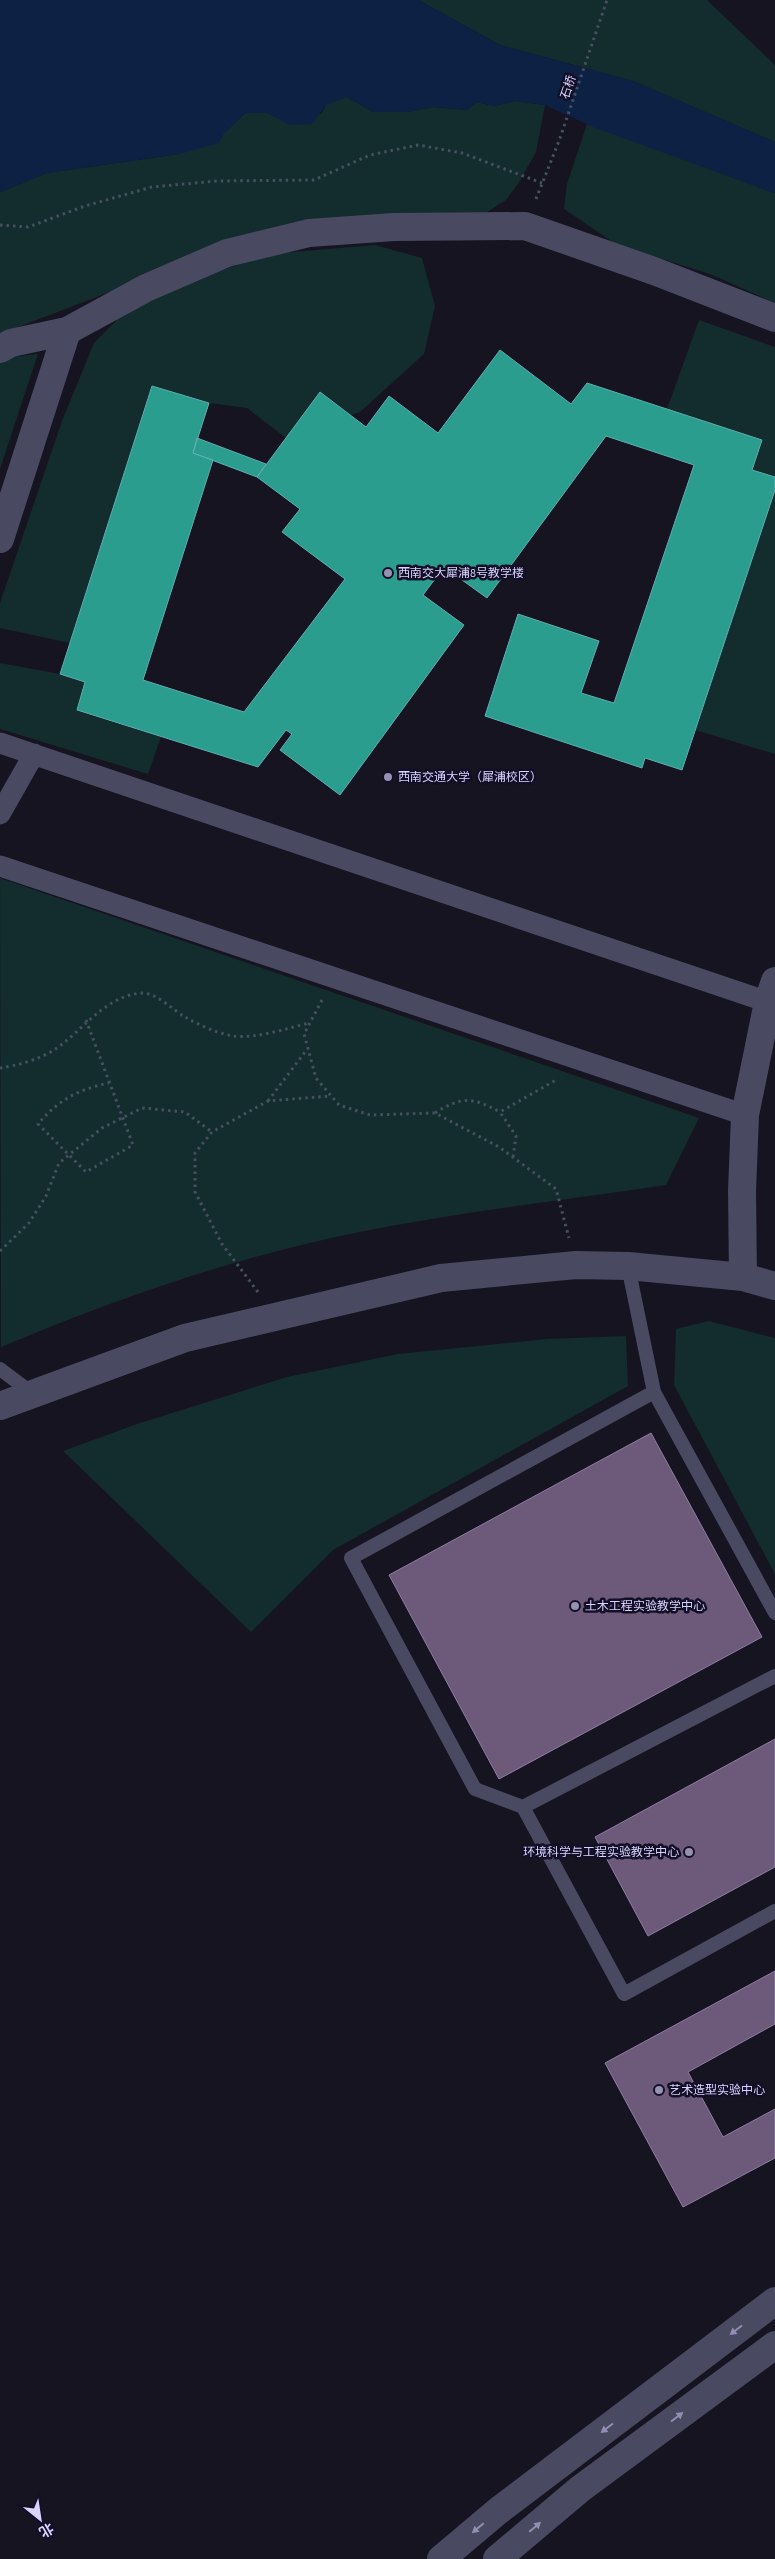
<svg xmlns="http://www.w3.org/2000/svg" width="775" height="2559" font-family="'Source Sans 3','Noto Sans SC',sans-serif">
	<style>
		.green { fill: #132c2d }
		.water { fill: #0d2144 }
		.offices { fill: #6d597a; stroke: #8d7ea2 }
		.schools { fill: #2a9d8f; stroke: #5eaeb1 }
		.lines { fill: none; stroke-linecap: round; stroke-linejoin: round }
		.path { stroke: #44505f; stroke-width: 3; stroke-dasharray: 2.5 4; stroke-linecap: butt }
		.service { stroke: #4a4962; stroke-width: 14 }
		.pedestrian { stroke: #4a4962; stroke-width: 21 }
		.minor { stroke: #4a4962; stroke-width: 28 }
		.tertiary { stroke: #4a4962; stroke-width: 28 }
		.oneway { fill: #928eb0 }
		.poi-dot { fill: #9591b1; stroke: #130f26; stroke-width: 2 }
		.labels { text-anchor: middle; stroke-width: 5; stroke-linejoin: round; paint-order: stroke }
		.street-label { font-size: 12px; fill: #d9d4ff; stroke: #130f26 }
		.poi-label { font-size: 12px; fill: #d9d4ff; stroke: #130f26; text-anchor: start }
	</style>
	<rect width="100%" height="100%" fill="#161421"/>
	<path class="green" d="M418,0H707L775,65V142L633,81L500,45Z
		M347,97L373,112H408L433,107L467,110L477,102L494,106L516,101L545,105L536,152L518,184L506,200L481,216L454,217L128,285L0,334V192L47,173L179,154L224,133L245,113H267L278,118L321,114L327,103Z
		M587,124L775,193V303L710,274L617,245L564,209L567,184Z
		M375,245L422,258L435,306L424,354L360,412L286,438L247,408L209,403L152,386L70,643L0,628V603L62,421L94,343L120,317L186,282L269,254Z
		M699,320L775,347V477L752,470L762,440L667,409Z
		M38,354L0,469V363L10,357Z
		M775,490V754L695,730Z
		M0,663L60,674L85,682L77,711L161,737L148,774L0,729Z
		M0,878L699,1118L666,1185C553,1202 439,1214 327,1239C215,1264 106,1303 1,1347Z
		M709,1321L775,1338V1574L674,1385L676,1329Z
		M626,1336L628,1386L333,1550L251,1632L63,1451L137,1424L287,1377L398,1354L547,1339Z"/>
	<path class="water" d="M0,0H418L500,45L633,81L775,142V193L593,127L545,105L516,101L494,106L477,102L467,110L433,107L408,112H373L347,97L327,104L312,124L290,125L267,113H245L224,133L219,143L179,154L47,173L0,192Z"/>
	<path class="offices" d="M651,1433L762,1637L499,1779L389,1575Z
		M775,1739V1867L648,1936L595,1837Z
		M775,1971V2024L688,2072L723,2137L775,2109V2158L683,2207L605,2063Z"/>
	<path class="schools" d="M500,350L571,404L587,383L762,440L752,470L775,477V490L682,770L645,758L642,768L485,716L518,614L599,641L581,693L614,703L694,465L606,436L487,598L444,567L423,595L464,625L340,795L280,750L292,734L286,730L258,767L77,710L85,682L60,674L152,386L209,403L193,453L213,460L143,680L244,712L345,579L282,532L300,509L257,477L320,392L366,427L389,396L438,433Z
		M197,438L266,464L257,477L193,453Z"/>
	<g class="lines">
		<path class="path" d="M536,199L559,141L607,0
			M0,225L28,227L85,206L152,187L217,181L314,180L370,155L418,145L462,153L542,183
			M322,1000L304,1034L316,1078L339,1105L370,1115L435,1113L499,1147L556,1189L569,1238
			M86,1020L133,1145L86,1172L38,1124C58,1100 79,1089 109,1083
			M0,1068C16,1066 40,1059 54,1050C83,1031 104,996 142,993C157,993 173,1010 185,1017C199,1025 218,1034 234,1036C256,1039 288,1028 309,1023
			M268,1101L308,1048
			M435,1113C462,1096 472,1097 500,1112
			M513,1157L516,1136L500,1112L556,1080
			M0,1251L29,1223L46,1196L59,1163L102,1128L142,1108L185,1112L212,1132
			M258,1292L222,1244L195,1192V1153L212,1132L268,1101L331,1096"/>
		<path class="service" d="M628,1266L654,1392L775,1613
			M0,1369L32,1393
			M654,1392L351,1558L475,1789L523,1807L624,1994L775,1911
			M523,1807L775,1676"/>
		<path class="pedestrian" d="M0,743L768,1002
			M0,814L34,754
			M0,866L745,1115"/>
		<path class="minor" d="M0,349L11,343L67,331L146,288L227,253L309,233L394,227L525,226L654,271L775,318
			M0,539L67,331
			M743,1277L742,1191L745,1115L768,1002L775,981
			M0,1406L185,1338L441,1278L576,1265L628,1266L743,1277L775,1286"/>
		<path class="tertiary" d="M441,2559L498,2511L775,2301
			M497,2559L580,2489L775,2345"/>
	</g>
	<defs><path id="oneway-solid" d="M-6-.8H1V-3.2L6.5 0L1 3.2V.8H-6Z" transform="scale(1.25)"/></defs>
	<g class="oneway">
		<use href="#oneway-solid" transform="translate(736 2330) rotate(143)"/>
		<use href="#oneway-solid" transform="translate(677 2417) rotate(-37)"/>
		<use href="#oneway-solid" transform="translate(607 2428) rotate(143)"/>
		<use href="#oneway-solid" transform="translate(535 2527) rotate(-40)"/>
		<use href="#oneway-solid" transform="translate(478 2528) rotate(140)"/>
	</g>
	<g class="poi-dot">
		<circle cx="388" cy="573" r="5"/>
		<circle cx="388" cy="777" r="5"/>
		<circle cx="575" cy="1606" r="5"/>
		<circle cx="689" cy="1852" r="5"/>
		<circle cx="659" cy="2090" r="5"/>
	</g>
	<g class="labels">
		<g class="street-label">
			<text transform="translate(568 87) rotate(-71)" y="4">石桥</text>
		</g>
		<g class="poi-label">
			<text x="398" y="577">西南交大犀浦8号教学楼</text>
			<text x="398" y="781">西南交通大学（犀浦校区）</text>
			<text x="585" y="1610">土木工程实验教学中心</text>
			<text x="679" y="1856" text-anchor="end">环境科学与工程实验教学中心</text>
			<text x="669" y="2094">艺术造型实验中心</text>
		</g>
	</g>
	<g transform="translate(40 2519) rotate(150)" stroke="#130f26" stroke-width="4" paint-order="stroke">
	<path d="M0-4L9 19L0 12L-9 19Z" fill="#d9d4ff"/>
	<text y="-8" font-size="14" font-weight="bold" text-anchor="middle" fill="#d9d4ff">北</text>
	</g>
</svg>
